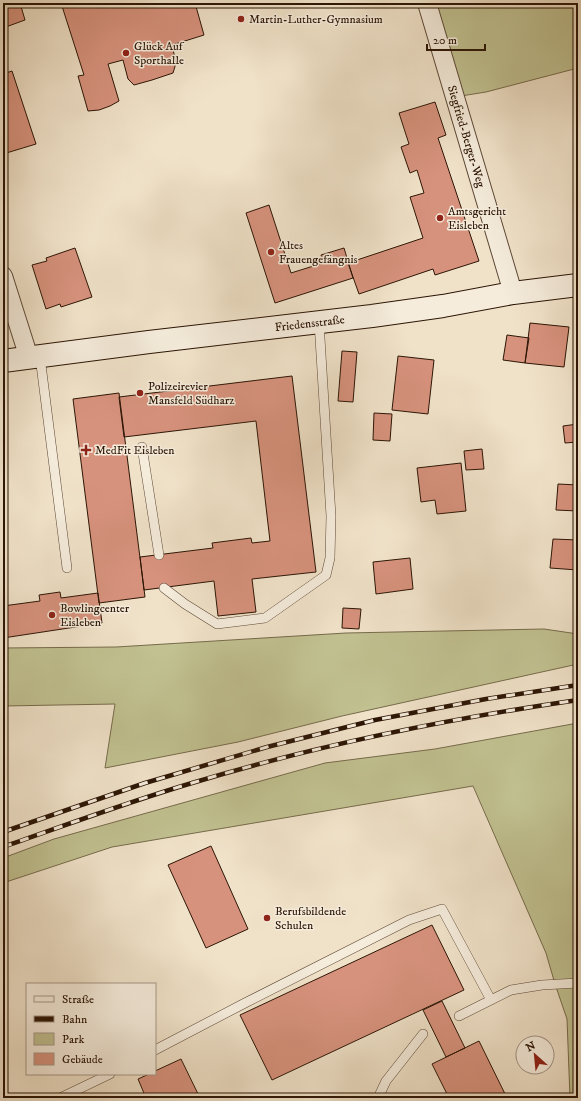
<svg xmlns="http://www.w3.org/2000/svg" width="581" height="1101" font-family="'IM FELL DW Pica',serif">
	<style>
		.green { fill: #c1c191; stroke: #766b4b }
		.building { fill: #d7927d; stroke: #2c1505 }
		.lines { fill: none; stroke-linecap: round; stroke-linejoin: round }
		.lane-casing { stroke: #5d4836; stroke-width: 10 }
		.street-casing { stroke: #5d4836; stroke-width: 20 }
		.secondary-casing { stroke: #2c1505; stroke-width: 24 }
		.lane { stroke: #f5ecdc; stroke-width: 9 }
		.street { stroke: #f5ecdc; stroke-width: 18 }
		.secondary { stroke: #f5ecdc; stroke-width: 22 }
		.rail-casing { stroke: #2c1505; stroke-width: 4.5 }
		.rail { stroke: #f5ecdc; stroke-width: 3; stroke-dasharray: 9; stroke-linecap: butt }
		.poi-dot { fill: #8f2418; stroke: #f5ecdc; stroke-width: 1.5 }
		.labels { text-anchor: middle; stroke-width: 3; stroke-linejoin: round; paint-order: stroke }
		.poi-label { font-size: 12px; fill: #2c1505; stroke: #f5ecdc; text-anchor: start }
		.street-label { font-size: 12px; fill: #2c1505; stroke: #f5ecdc }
	</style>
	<rect width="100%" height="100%" fill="#f0e2c9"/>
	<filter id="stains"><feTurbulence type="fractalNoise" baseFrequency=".005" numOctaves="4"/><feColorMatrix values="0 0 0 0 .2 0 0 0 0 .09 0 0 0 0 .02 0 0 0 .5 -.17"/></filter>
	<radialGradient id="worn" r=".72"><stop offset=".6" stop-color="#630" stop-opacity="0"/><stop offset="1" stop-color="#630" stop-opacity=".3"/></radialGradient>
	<path class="green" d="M433,3H578V68L486,92L461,96Z
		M544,629L578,634V664L342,716L238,742L105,768L115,704L3,706V648L116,647L346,633Z
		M578,723V1098H570L567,1019L555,984L546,953L473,786L112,847L3,883V858L54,839L325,763L435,749Z"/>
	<path class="building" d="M3,3H20L25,20L3,28Z
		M61,3H195L204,35L172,45L176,63L173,73L152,80L134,85L128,79L123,60L108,64L119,101L110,106L99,110L88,111L78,76L84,75Z
		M12,71L36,144L3,154V74Z
		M435,102L446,135L438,138L479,261L435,275L433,269L359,294L348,263L423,238L410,197L424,193L417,170L410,173L401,147L409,144L399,113Z
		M269,205L291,273L323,263L321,255L344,248L353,278L275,303L246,213Z
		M75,248L92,297L61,307L60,304L46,309L32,265L47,261L46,258Z
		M530,323L569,327L564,367L525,363Z
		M507,335L529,338L525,363L503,360Z
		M342,351L357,352L353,402L338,401Z
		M398,356L434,360L428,414L392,410Z
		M292,376L316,572L252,579L256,612L218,616L214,581L144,590L140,557L213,548L212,543L251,538L252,543L270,541L256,421L124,437L119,397Z
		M119,393L145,597L99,603L73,399Z
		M374,413L392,414L390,441L373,440Z
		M578,424V442L565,443L563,426Z
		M482,449L484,469L466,470L464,451Z
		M461,463L466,511L437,514L435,500L421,502L417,468Z
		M558,484L578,485V511L556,510Z
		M553,539L578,540V570L550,568Z
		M410,558L413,589L376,594L373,562Z
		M60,592L61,598L98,593L102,623L3,638V606L40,601L39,595Z
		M343,608L361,609L359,629L342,628Z
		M211,846L248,929L206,948L168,865Z
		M432,925L464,990L272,1080L240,1015Z
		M442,1001L465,1048L446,1057L423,1010Z
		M479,1041L507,1098H449L432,1064Z
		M181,1059L200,1098H146L138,1079L149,1074H155V1071Z"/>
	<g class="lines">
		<g class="lane-casing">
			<path id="lane" d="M40,357L67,568
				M142,447L159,555
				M164,588L185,604L217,624L265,618L326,575L330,558L331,516L319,322
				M459,1016L511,990L542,985L578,983
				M155,1050L245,1003L409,920L442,909L491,1000
				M60,1098L110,1074
				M378,1098L386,1081L423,1034"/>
		</g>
		<g class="street-casing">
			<g id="street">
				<path id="s1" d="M427,3L513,293"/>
				<path d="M3,276L29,358"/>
			</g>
		</g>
		<g class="secondary-casing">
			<g id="secondary">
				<path id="s2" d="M3,361L149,342L372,316L443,306L513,293L578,285"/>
			</g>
		</g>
		<use href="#lane" class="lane"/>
		<use href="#street" class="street"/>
		<use href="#secondary" class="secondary"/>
		<g class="rail-casing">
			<path id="rail" d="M3,832L145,783L267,747L375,720L486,699L578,685
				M3,847C66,825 128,802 192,783C318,745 447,719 578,700"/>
		</g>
		<use href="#rail" class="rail"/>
	</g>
	<g class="poi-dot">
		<circle cx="241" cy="19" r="4"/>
		<circle cx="126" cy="53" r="4"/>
		<circle cx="440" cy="218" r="4"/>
		<circle cx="271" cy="252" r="4"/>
		<circle cx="140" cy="393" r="4"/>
		<path d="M84 444h4v4h4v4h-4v4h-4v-4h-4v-4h4z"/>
		<circle cx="52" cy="615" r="4"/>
		<circle cx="267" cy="918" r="4"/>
	</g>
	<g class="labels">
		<g class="poi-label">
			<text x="249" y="23">Martin-Luther-Gymnasium</text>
			<text x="134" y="50">Glück Auf<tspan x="134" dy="14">Sporthalle</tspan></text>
			<text x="448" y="215">Amtsgericht<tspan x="448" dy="14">Eisleben</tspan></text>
			<text x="279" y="249">Altes<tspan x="279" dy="14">Frauengefängnis</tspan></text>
			<text x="148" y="390">Polizeirevier<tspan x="148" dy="14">Mansfeld Südharz</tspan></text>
			<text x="95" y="454">MedFit Eisleben</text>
			<text x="60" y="612">Bowlingcenter<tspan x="60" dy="14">Eisleben</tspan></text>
			<text x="275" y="915">Berufsbildende<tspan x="275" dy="14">Schulen</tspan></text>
		</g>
		<g class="street-label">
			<text dy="4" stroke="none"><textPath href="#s1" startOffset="139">Siegfried-Berger-Weg</textPath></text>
			<text dy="4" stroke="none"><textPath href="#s2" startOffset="309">Friedensstraße</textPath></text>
		</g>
	</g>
	<rect width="581" height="1101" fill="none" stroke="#f0e2c9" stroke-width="16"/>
	<rect x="4" y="4" width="573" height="1093" fill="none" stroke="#2c1505" stroke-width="2"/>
	<rect x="8" y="8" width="565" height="1085" fill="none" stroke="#2c1505"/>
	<rect x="26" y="983" width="130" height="92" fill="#f5ecdc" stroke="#a59686"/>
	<rect x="34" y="996" width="20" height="6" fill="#f5ecdc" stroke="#a59686"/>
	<text x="62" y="1003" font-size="12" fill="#2c1505">Straße</text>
	<rect x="34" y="1016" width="20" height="6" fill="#2c1505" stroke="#a59686"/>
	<text x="62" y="1023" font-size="12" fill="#2c1505">Bahn</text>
	<rect x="34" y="1033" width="20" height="12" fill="#c1c191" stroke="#a59686"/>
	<text x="62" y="1043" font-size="12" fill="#2c1505">Park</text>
	<rect x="34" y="1053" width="20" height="12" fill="#d7927d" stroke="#a59686"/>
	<text x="62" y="1063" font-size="12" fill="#2c1505">Gebäude</text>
	<g transform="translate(535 1055) rotate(333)"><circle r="19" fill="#f5ecdc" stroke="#a59686"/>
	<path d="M0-3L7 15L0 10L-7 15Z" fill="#8f2418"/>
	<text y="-6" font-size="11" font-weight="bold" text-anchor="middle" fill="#2c1505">N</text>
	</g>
	<path d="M427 44v6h58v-6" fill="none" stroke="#2c1505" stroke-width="2"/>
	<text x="433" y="44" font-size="12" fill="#2c1505" stroke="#f5ecdc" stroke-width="3" paint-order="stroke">20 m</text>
	<rect width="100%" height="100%" filter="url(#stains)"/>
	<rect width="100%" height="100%" fill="url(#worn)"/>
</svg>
